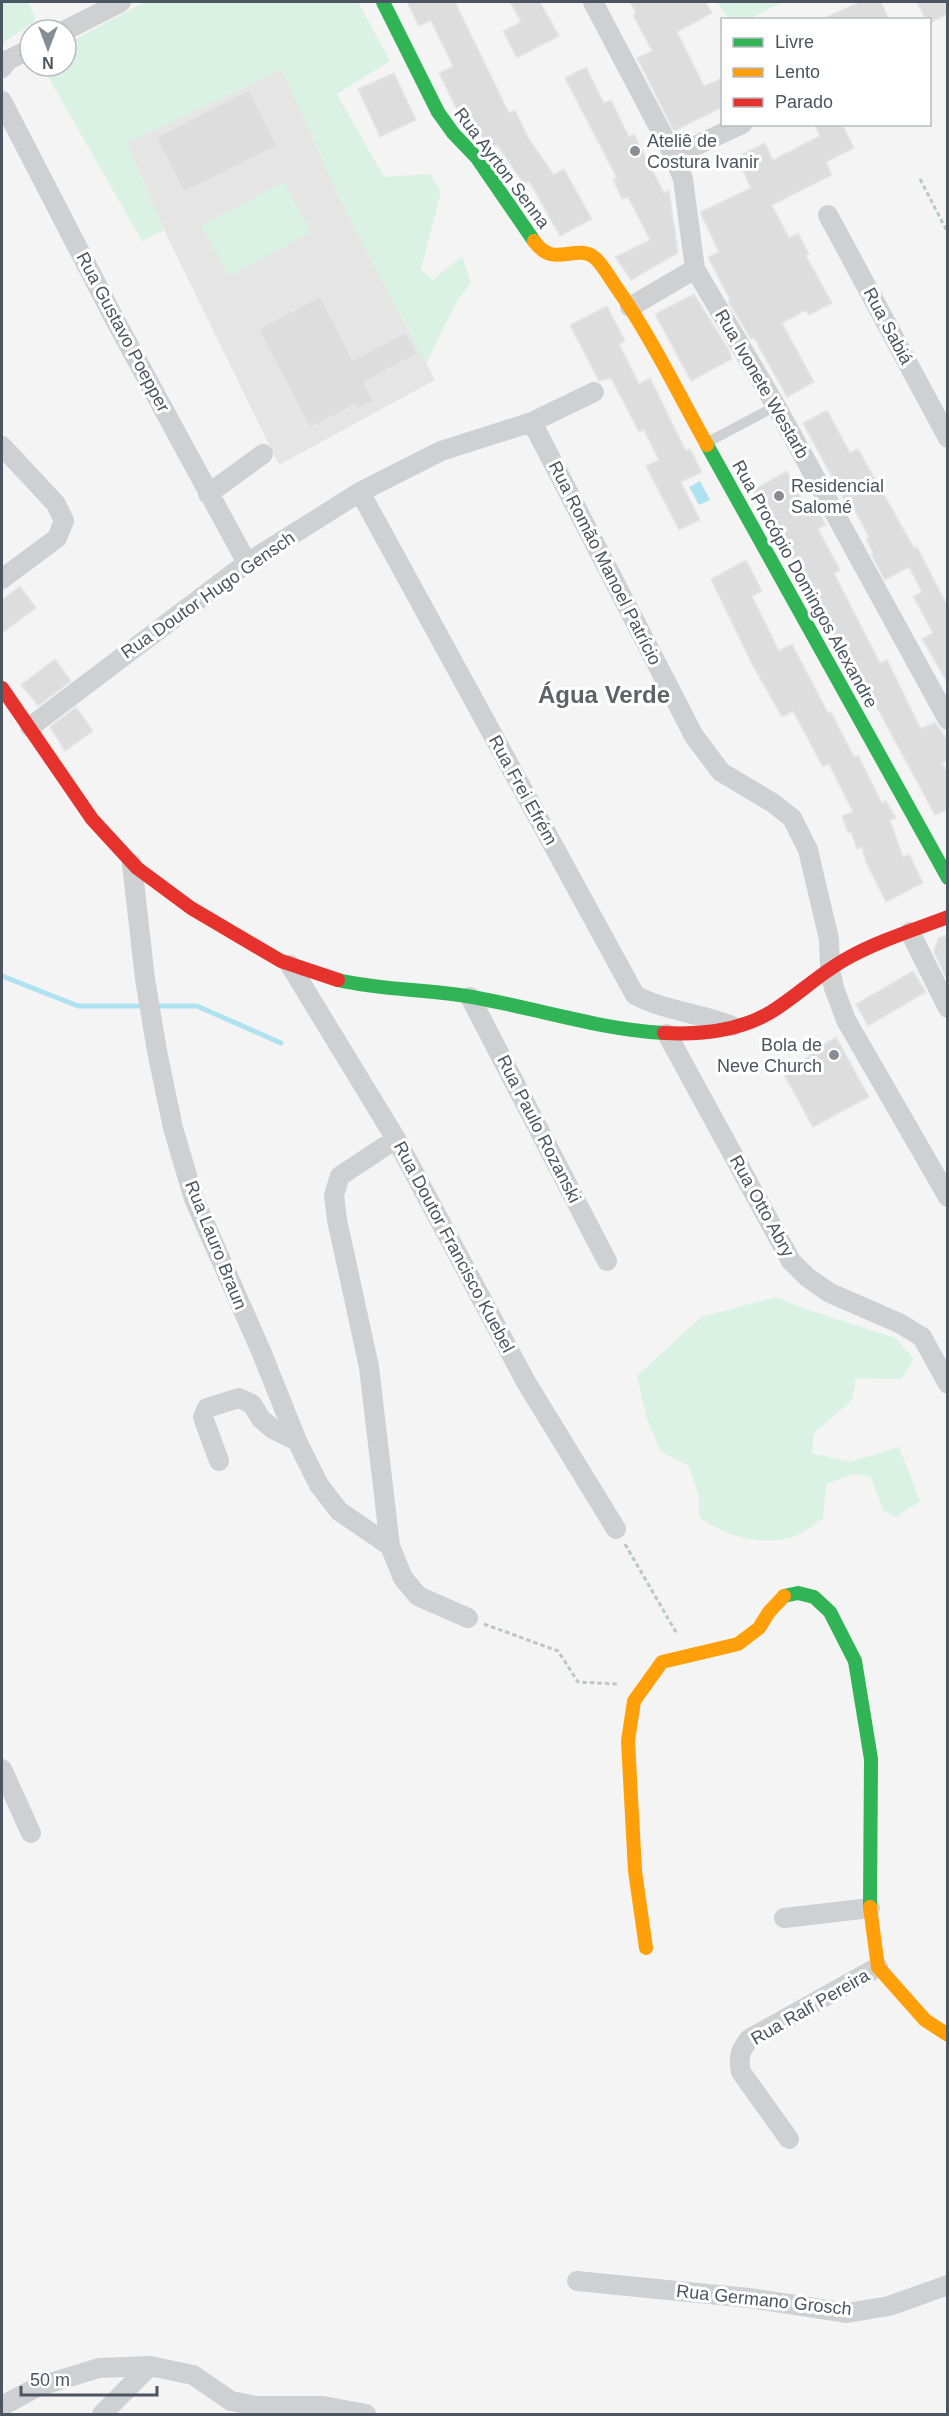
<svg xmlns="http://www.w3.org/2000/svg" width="949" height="2416" font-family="Arial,sans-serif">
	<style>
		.education { fill: #e6e5e6 }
		.green { fill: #d9f2e3 }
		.water { fill: #aee2f0 }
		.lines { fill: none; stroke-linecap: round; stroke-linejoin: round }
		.stream { stroke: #aee2f0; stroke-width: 5 }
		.building { fill: #ddddde; stroke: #e5e6e7; stroke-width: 1.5 }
		.path { stroke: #bcc7c4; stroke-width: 3; stroke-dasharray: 4.5 3; stroke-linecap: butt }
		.lane { stroke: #ced0d2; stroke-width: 10 }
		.street { stroke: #ced0d2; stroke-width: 20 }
		.fast { stroke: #30b455; stroke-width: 14 }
		.slow { stroke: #ff9f0a; stroke-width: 14 }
		.jam { stroke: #e5322d; stroke-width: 14 }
		.poi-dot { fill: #868d94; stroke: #fff; stroke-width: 2 }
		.labels { text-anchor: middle; stroke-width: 6; stroke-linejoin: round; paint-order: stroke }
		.poi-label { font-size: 18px; fill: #4a5661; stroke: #fff; text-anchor: start }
		.street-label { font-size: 18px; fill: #4a5661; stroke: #fff }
		.district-label { font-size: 24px; font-weight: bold; fill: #5f6368; stroke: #fff }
	</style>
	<rect width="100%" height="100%" fill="#f4f4f4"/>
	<path class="education" d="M282,69L345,210L435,380L279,465L164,230L127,143Z"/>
	<path class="green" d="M2,2H28L36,20L2,44Z
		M145,2H358L390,61L337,94L384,177L430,174L441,192L421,269L433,280L462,256L471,282L457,301L426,364L345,210L282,69L127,143L164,230L142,241L42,66H66V44Z
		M717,2H783L749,19H729Z
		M283,182L311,232L229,276L201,226Z
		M776,1297L799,1307L895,1338L914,1359L901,1379L856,1378L852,1400L814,1433L812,1453L850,1462L899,1447L920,1501L896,1517L883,1510L871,1477L853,1474L826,1484L823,1519C813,1525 800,1536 789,1538C757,1546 725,1535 699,1517V1496L689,1466L661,1452L647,1419L637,1376L701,1317Z"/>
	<path class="water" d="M700,481L710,500L699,505L689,487Z"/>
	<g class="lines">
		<path class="stream" d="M2,976L78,1006H146
			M155,1006H197L281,1043"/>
	</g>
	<path class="building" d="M407,2H455L509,113L515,110L529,139L554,175L564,169L592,219L560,236L529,181L524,184L497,145L490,148L484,141L468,110L459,114L456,108L439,73L453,66L431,21L419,26Z
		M510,2H540L559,36L517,58L503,31L521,22Z
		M630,2H706L712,13L677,32L704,86L723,78V107L674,131L637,58L652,51L633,15L636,13Z
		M860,2H881L889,20H820Z
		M917,2H948V14L930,23V20H926Z
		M586,67L604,103L611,100L629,137L634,134L664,193L669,190L678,253L631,280L615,257L650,240L628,197L622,199L613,179L617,178L565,78Z
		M394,73L416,120L380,137L358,89Z
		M249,90L277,146L184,192L156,137Z
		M814,124H842L854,148L826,162L832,175L772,205L789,238L798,233L809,254L806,256L832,303L809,315L806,310L782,323L814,382L787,397L754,338L751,339L728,301L730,300L708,257L719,252L700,212L751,188L739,162V156L765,143L773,160L820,136Z
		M694,294L729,350L732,359L691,381L655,314Z
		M320,296L353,360L406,332L417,354L364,382L374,401L358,409L355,405L310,428L258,329Z
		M607,306L625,341L619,344L639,384L650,378L686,451L690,449L702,472L681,482L700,520L679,530L646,466L659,460L644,430L639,432L611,378L599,381L570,325Z
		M827,410L850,453L858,449L914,548L917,547L948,607V684L922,639L933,633L913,596L922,592L909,567L885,580L871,554L873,553L866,539L869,537L851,503L847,505L803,423Z
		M787,471L811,516L818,512L826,525L818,529L840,570L834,573L880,663L887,660L921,729L935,722L948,741V760L942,763L948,774V809L935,815L875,704L872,706L852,666L850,667L821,609L753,490Z
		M746,560L762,591L752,596L779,651L792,644L828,713L831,712L854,757L858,755L882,803L886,801L896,818L890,820L903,857L909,854L923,883L886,902L866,862L862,847L857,849L851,832L848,833L842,816L853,812L829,764L823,767L793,711L782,717L751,662L711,579Z
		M20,586L36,608L2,633V600Z
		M55,659L71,681L38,706L21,685Z
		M76,707L93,731L65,751L50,727Z
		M948,935V980H947L934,952L938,938Z
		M913,971L926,992L868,1026L856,1004Z
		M836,1037L869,1097L813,1127L782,1071L810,1056L808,1053Z"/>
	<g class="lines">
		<path class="path" d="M920,179L948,233
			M625,1544L677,1634
			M484,1624L558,1651L578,1682L618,1684"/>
		<path class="lane" d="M706,443L776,406"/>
		<path class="street" d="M593,2L674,156L683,179L695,269L776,406L948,720
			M66,30L121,2
			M2,68L8,60L30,49
			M2,101L115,320L247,563
			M674,156L742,124
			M828,215L948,438
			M630,307L695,269
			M532,422L694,736L721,772L773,803L792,818L808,850L829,939L830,969L834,988L846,1020L948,1197
			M2,446L56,504L64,521L57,538L2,579
			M360,492L635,995C665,1011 700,1013 732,1026
			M208,494L263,454
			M30,727L247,563L360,492L441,451L532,422L594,392
			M132,864L145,979L157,1051L173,1128L194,1199L261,1351L297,1441L319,1485L339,1511L390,1546
			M910,932L948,1008
			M290,965L396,1139L526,1382L616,1529
			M470,997L607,1261
			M667,1034L791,1261L807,1277L830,1293L899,1323L922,1337L948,1384
			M396,1139L340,1176L334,1195L337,1220L369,1367L390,1546L403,1578L418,1596L468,1618
			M219,1461L203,1417L207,1408L239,1398L252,1404L261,1419L273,1429L297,1441
			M2,1769L31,1833
			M784,1918L870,1908
			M789,2139L741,2072C738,2057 740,2051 749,2039L878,1967
			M577,2281L749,2298L847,2313L889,2306L948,2285
			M2,2406L37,2387L99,2368L150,2366L193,2375L231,2401L256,2406H323L366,2414
			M102,2414L150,2366"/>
		<path class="fast" d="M383,2L438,112L453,133L477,158L534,241
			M707,445L948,878
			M338,980C380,990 423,989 466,996C533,1007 596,1029 664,1033
			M784,1596L798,1593L814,1597L830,1612L855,1661L871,1759L870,1907"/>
		<path class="slow" d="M534,241C554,270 576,242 595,258C604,266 610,279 617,288C651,337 678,393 707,445
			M870,1907L878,1967L925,2020L948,2035
			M646,1948L635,1871L628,1741L634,1701L662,1662L738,1644L759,1628L769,1612L784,1596"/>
		<path class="jam" d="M2,688L92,819L137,868L191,908L281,961L338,980
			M664,1033C700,1035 739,1031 771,1012C797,996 819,974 846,959C878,941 914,930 948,917"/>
	</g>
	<g class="poi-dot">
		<circle cx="635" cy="151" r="6"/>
		<circle cx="779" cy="496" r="6"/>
		<circle cx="834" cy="1055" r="6"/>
	</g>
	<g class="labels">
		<g class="poi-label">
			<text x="647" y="147">Ateliê de<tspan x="647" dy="21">Costura Ivanir</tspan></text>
			<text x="791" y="492">Residencial<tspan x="791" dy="21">Salomé</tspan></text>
			<text x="822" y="1051" text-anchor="end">Bola de<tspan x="822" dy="21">Neve Church</tspan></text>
		</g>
		<g class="street-label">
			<text transform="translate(502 168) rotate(53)" y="6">Rua Ayrton Senna</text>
			<text transform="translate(888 326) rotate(62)" y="6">Rua Sabiá</text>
			<text transform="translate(123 332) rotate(62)" y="6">Rua Gustavo Poepper</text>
			<text transform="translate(762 384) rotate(60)" y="6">Rua Ivonete Westarb</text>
			<text transform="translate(605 563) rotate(63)" y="6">Rua Romão Manoel Patrício</text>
			<text transform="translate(805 584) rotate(61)" y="6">Rua Procópio Domingos Alexandre</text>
			<text transform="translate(208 595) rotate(-35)" y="6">Rua Doutor Hugo Gensch</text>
			<text transform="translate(523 790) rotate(61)" y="6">Rua Frei Efrém</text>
			<text transform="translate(539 1129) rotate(63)" y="6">Rua Paulo Rozanski</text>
			<text transform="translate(762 1206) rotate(61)" y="6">Rua Otto Abry</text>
			<text transform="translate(216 1245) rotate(68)" y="6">Rua Lauro Braun</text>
			<text transform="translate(454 1247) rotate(62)" y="6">Rua Doutor Francisco Kuebel</text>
			<text transform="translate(810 2007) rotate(-30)" y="6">Rua Ralf Pereira</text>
			<text transform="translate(764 2300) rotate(6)" y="6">Rua Germano Grosch</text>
		</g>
		<g class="district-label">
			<text x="604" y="703">Água Verde</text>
		</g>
	</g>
	<rect width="949" height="2416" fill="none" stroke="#4a5661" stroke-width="6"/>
	<rect x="721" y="18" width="210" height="108" fill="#ffffff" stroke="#b7bbc0" stroke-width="1.5"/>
	<rect x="733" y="38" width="30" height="9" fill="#30b455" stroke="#b7bbc0" stroke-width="1.5"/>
	<text x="775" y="48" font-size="18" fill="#4a5661">Livre</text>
	<rect x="733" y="68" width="30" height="9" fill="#ff9f0a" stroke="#b7bbc0" stroke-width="1.5"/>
	<text x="775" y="78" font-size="18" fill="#4a5661">Lento</text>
	<rect x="733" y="98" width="30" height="9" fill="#e5322d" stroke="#b7bbc0" stroke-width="1.5"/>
	<text x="775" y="108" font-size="18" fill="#4a5661">Parado</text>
	<g transform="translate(48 48) rotate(180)"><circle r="28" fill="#ffffff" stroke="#b7bbc0" stroke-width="1.5"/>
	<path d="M0-4.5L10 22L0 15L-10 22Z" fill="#868d94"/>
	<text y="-9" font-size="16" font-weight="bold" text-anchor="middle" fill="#4a5661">N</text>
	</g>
	<path d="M21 2386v9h136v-9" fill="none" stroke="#4a5661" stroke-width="3"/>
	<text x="30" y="2386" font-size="18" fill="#4a5661" stroke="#ffffff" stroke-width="4.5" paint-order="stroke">50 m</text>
</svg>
